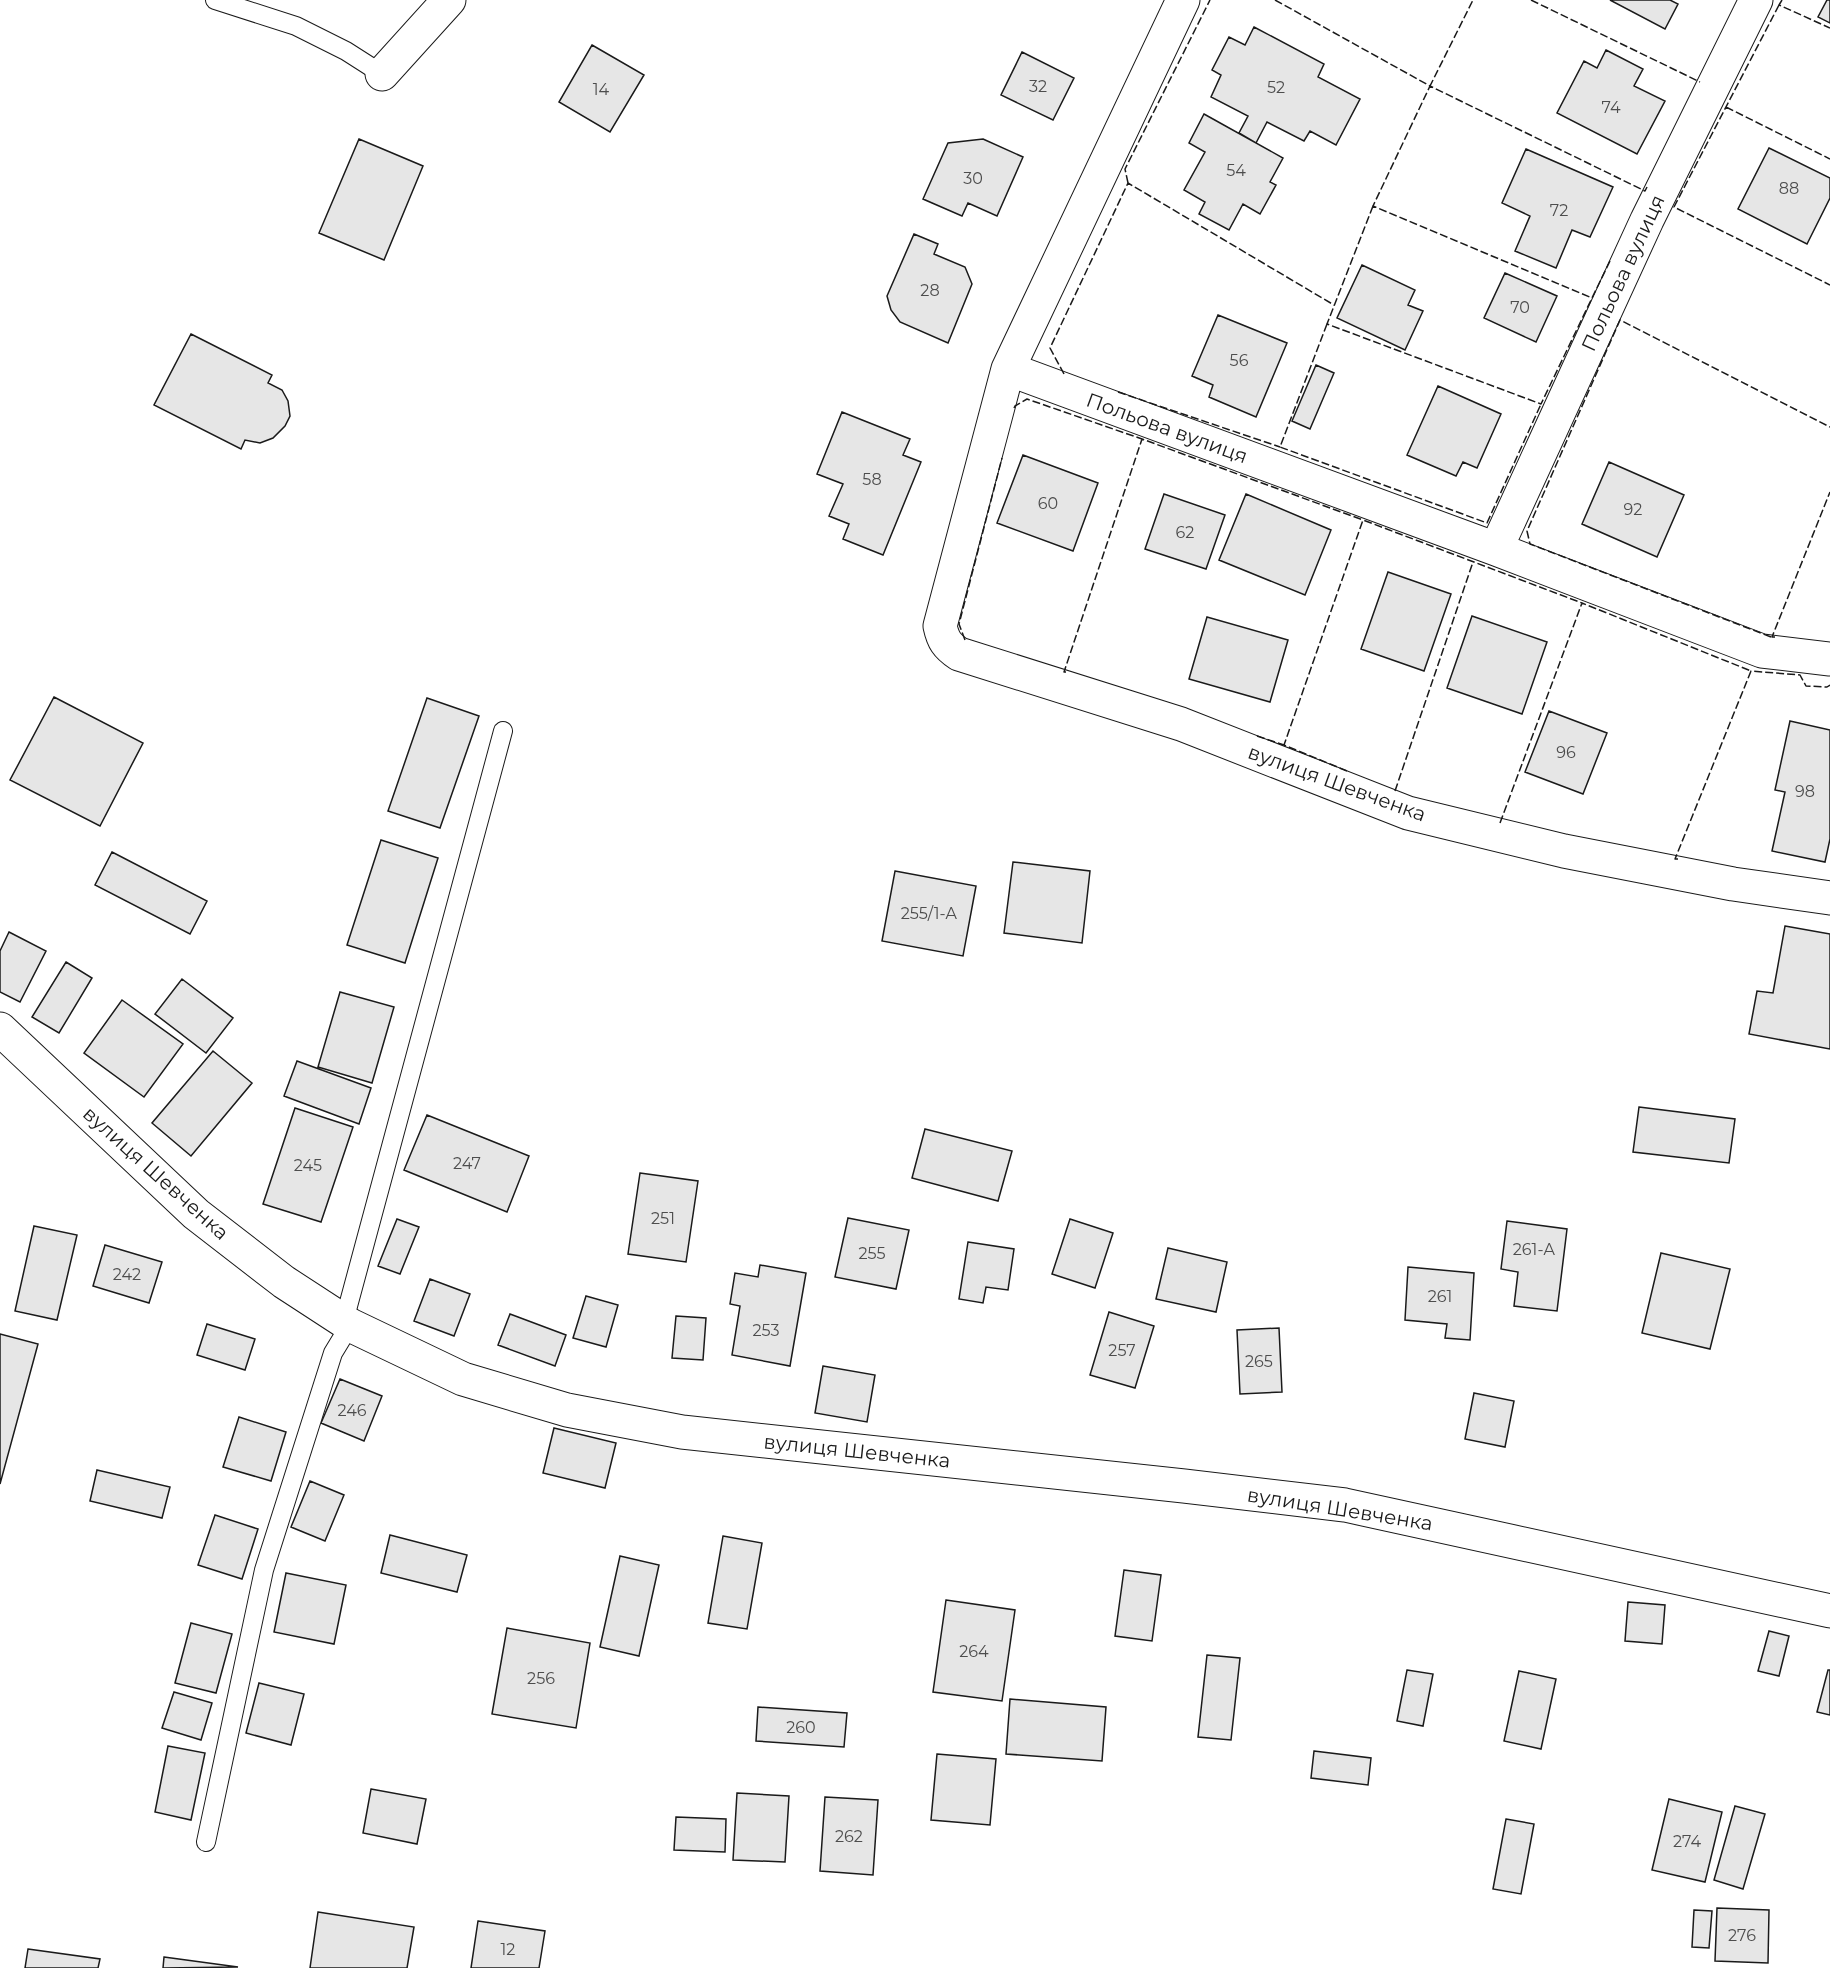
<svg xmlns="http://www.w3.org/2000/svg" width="1830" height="1968" font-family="Montserrat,sans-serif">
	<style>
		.building { fill: #e6e6e6; stroke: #1a1a1a; stroke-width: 1.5 }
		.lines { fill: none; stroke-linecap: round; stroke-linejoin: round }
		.service-casing { stroke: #1a1a1a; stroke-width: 20 }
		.minor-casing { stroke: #1a1a1a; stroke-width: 35 }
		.tertiary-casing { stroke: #1a1a1a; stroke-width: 35 }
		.service { stroke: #fff; stroke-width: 18 }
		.minor { stroke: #fff; stroke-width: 33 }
		.tertiary { stroke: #fff; stroke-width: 33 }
		.fence { stroke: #1a1a1a; stroke-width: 1.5; stroke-dasharray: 8 3; stroke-linecap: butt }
		.labels { text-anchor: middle; stroke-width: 4.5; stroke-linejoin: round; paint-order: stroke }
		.number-label { font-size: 16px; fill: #4d4d4d }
		.street-label { font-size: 20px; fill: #1a1a1a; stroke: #fff }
	</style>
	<rect width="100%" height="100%" fill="#fff"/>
	<path class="building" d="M1610,0H1670L1678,4L1665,29Z
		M1827,0H1830V23L1818,17Z
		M1254,27L1324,64L1318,77L1360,99L1336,145L1310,131L1304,141L1267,122L1256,143L1239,133L1248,116L1211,97L1221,75L1212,70L1229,37L1245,45Z
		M592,45L644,75L610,132L559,102Z
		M1606,50L1643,69L1634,86L1665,101L1637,154L1557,113L1584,61L1597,68Z
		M1022,52L1074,78L1053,120L1001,95Z
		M1204,114L1283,158L1270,182L1276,185L1260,214L1243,204L1229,230L1199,214L1205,202L1184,190L1205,152L1189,143Z
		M359,139L423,166L384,260L319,233Z
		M983,139L1023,157L997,216L968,203L962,216L923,199L948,143Z
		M1769,148L1830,178V198L1807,244L1738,209Z
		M1526,149L1613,187L1590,237L1572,230L1556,268L1515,251L1530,216L1502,203Z
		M914,234L938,244L934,254L965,267L972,284L948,343L900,322L891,310L887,296Z
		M1362,265L1415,290L1408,305L1423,311L1405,350L1337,318Z
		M1505,273L1557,296L1536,342L1484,318Z
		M1218,315L1287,343L1256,417L1209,397L1213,385L1192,376Z
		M191,334L272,375L268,383L282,390L288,401L290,416L285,426L273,438L260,443L245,440L241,449L154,405Z
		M1316,365L1334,373L1310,429L1292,421Z
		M1438,386L1501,414L1477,468L1463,462L1456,476L1407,455Z
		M842,412L910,439L903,455L921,462L883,555L843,539L849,524L829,516L843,484L817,474Z
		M1023,455L1098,483L1073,551L997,523Z
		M1609,462L1684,495L1657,557L1582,524Z
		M1164,494L1225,515L1206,569L1145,549Z
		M1246,494L1331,530L1305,595L1219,560Z
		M1388,572L1451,594L1424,671L1361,649Z
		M1472,616L1547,642L1522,714L1447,688Z
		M1207,617L1288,640L1270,702L1189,679Z
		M54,697L143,743L100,826L10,780Z
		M427,698L479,716L440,828L388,811Z
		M1549,711L1607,733L1583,794L1525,772Z
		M1790,721L1830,730V839L1825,862L1772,851L1785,792L1775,790Z
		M381,840L438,858L405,963L347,945Z
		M112,852L207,901L190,934L95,885Z
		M1013,862L1090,871L1082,943L1004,933Z
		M895,871L976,886L963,956L882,941Z
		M1785,926L1830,934V1049L1749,1034L1757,991L1773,993Z
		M9,932L46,951L20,1002L0,992V951Z
		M66,962L92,978L59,1033L32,1017Z
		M182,979L233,1018L206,1053L155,1014Z
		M340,992L394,1007L372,1083L318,1067Z
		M122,1000L183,1044L144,1097L84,1053Z
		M213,1051L252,1083L191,1156L152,1123Z
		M297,1061L371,1088L359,1124L284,1096Z
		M1639,1107L1735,1119L1729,1163L1633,1152Z
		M295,1108L353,1127L321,1222L263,1204Z
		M427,1115L529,1156L507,1212L404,1170Z
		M925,1129L1012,1151L998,1201L912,1178Z
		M640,1173L698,1181L686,1262L628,1254Z
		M848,1218L909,1230L896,1289L835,1277Z
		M397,1219L419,1227L400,1274L378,1266Z
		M1070,1219L1113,1233L1095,1288L1052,1274Z
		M1507,1221L1567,1229L1557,1311L1514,1306L1518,1272L1501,1269Z
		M34,1226L77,1235L57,1320L15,1311Z
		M968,1242L1014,1249L1008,1290L986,1287L983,1303L959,1299Z
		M105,1245L162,1262L149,1303L93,1286Z
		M1168,1248L1227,1262L1216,1312L1156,1299Z
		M1661,1253L1730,1269L1710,1349L1642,1333Z
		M760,1265L806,1273L790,1366L732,1355L740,1306L730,1304L735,1273L758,1277Z
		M1408,1267L1474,1273L1470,1340L1445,1338L1447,1324L1405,1320Z
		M430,1279L470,1294L454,1336L414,1321Z
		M586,1296L618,1305L606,1347L573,1338Z
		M1109,1312L1154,1326L1135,1388L1090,1375Z
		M510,1314L566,1335L555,1366L498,1345Z
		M676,1316L706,1318L703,1360L672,1358Z
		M207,1324L255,1339L245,1370L197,1355Z
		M1279,1328L1282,1392L1240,1394L1237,1330Z
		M0,1334L38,1344L0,1484Z
		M823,1366L875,1375L867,1422L815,1413Z
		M340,1379L382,1396L364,1441L321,1423Z
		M1474,1393L1514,1401L1505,1447L1465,1439Z
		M239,1417L286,1432L271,1481L223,1467Z
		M554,1428L616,1443L605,1488L543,1473Z
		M97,1470L170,1487L162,1518L90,1501Z
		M310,1481L344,1495L325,1541L291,1527Z
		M215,1515L258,1529L242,1579L198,1565Z
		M390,1535L467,1555L457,1592L381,1573Z
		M723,1536L762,1543L747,1629L708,1623Z
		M620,1556L659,1565L639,1656L600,1647Z
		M1124,1570L1161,1575L1152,1641L1115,1636Z
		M286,1573L346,1585L334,1644L274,1632Z
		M946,1600L1015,1610L1002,1701L933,1692Z
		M1628,1602L1665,1605L1662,1644L1625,1641Z
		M191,1623L232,1634L216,1693L175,1683Z
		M507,1628L590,1643L576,1728L492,1714Z
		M1769,1631L1789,1636L1779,1676L1758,1671Z
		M1207,1655L1240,1658L1231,1740L1198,1737Z
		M1407,1670L1433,1674L1423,1726L1397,1721Z
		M1828,1670H1830V1715L1817,1712Z
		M1519,1671L1556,1679L1541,1749L1504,1741Z
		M259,1683L304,1694L291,1745L246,1733Z
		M174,1692L212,1703L201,1740L162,1728Z
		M1010,1699L1106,1707L1102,1761L1006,1754Z
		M758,1707L847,1713L844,1747L756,1741Z
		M168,1746L205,1753L191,1820L155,1812Z
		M1314,1751L1371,1758L1368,1785L1311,1778Z
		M937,1754L996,1759L990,1825L931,1820Z
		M371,1789L426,1799L417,1844L363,1833Z
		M737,1793L789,1796L785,1862L733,1860Z
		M825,1797L878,1800L873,1875L820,1871Z
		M1669,1799L1722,1812L1705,1882L1652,1870Z
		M1735,1806L1765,1814L1743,1889L1714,1880Z
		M676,1817L726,1819L725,1852L674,1850Z
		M1506,1819L1534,1824L1521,1894L1493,1889Z
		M1717,1908L1769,1910L1768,1963L1715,1961Z
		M1694,1910L1712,1911L1709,1948L1692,1947Z
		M318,1912L414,1927L407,1968H310Z
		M478,1921L545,1931L539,1968H471Z
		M28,1949L100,1959L98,1968H25Z
		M164,1957L238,1967L163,1968Z"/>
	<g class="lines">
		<g class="service-casing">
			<path id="service" d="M215,0L296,26L346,51L382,74
				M344,1321L503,731
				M206,1842L264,1570L333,1353L350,1325"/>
		</g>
		<g class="minor-casing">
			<path id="minor" d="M1183,0L1008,369L940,626C943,640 947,646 959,654L1181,724L1408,813L1564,851L1733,884L1830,898
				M382,74L449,0
				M1008,369L1496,549L1762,651L1830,659
				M1496,549L1647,220L1756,0"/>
		</g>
		<g class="tertiary-casing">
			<path id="tertiary" d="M0,1029L196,1214L284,1282L350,1325L463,1379L567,1410L682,1432L1184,1486L1345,1505L1830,1611"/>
		</g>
		<use href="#service" class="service"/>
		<use href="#minor" class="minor"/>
		<use href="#tertiary" class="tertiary"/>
		<path class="fence" d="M1275,0L1430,86L1473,0
			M1531,0L1700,82
			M1782,0L1779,5L1830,28
			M1779,5L1674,207L1830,285
			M1726,107L1830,159
			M1128,183L1125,169L1210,0
			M1373,206L1327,324L1541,404L1592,298
			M1610,261L1592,298L1373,206L1430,86L1645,191L1647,187
			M1327,324L1280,447L1487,523L1541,404
			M1064,374L1050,348L1128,183L1334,305
			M1118,392L1280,447
			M1014,408L1015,406L1027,399L1142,439
			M1771,637L1530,544L1527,531L1620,320L1830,427
			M1775,637H1772L1830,492
			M965,640L959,624L1002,458
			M1066,672H1064L1142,439L1363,520
			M1257,736L1284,745
			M1347,771L1284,745L1363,520L1582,603
			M1395,791L1473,562
			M1500,823L1582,603L1751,671
			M1678,859H1675L1751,671L1800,675L1806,686L1827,687L1830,685"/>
	</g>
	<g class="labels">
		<g class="number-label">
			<text x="1038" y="92">32</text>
			<text x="1276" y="93">52</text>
			<text x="601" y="95">14</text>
			<text x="1611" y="113">74</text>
			<text x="1236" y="176">54</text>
			<text x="973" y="184">30</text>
			<text x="1789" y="194">88</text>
			<text x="1559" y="216">72</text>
			<text x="930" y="296">28</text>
			<text x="1520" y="313">70</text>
			<text x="1239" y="366">56</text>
			<text x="872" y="485">58</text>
			<text x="1048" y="509">60</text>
			<text x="1633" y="515">92</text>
			<text x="1185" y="538">62</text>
			<text x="1566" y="758">96</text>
			<text x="1805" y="797">98</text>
			<text x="929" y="919">255/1-А</text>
			<text x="467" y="1169">247</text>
			<text x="308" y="1171">245</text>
			<text x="663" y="1224">251</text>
			<text x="1534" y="1255">261-А</text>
			<text x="872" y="1259">255</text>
			<text x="127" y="1280">242</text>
			<text x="1440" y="1302">261</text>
			<text x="766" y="1336">253</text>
			<text x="1122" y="1356">257</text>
			<text x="1259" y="1367">265</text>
			<text x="352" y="1416">246</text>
			<text x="974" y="1657">264</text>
			<text x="541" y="1684">256</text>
			<text x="801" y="1733">260</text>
			<text x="849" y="1842">262</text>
			<text x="1687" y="1847">274</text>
			<text x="1742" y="1941">276</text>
			<text x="508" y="1955">12</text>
		</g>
		<g class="street-label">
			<text transform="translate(1623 273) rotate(-65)" y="7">Польова вулиця</text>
			<text transform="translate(1167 428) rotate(20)" y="7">Польова вулиця</text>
			<text transform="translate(1337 783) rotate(20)" y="7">вулиця Шевченка</text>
			<text transform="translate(156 1173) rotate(42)" y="7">вулиця Шевченка</text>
			<text transform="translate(857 1451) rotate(6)" y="7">вулиця Шевченка</text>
			<text transform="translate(1340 1509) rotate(9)" y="7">вулиця Шевченка</text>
		</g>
	</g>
</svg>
